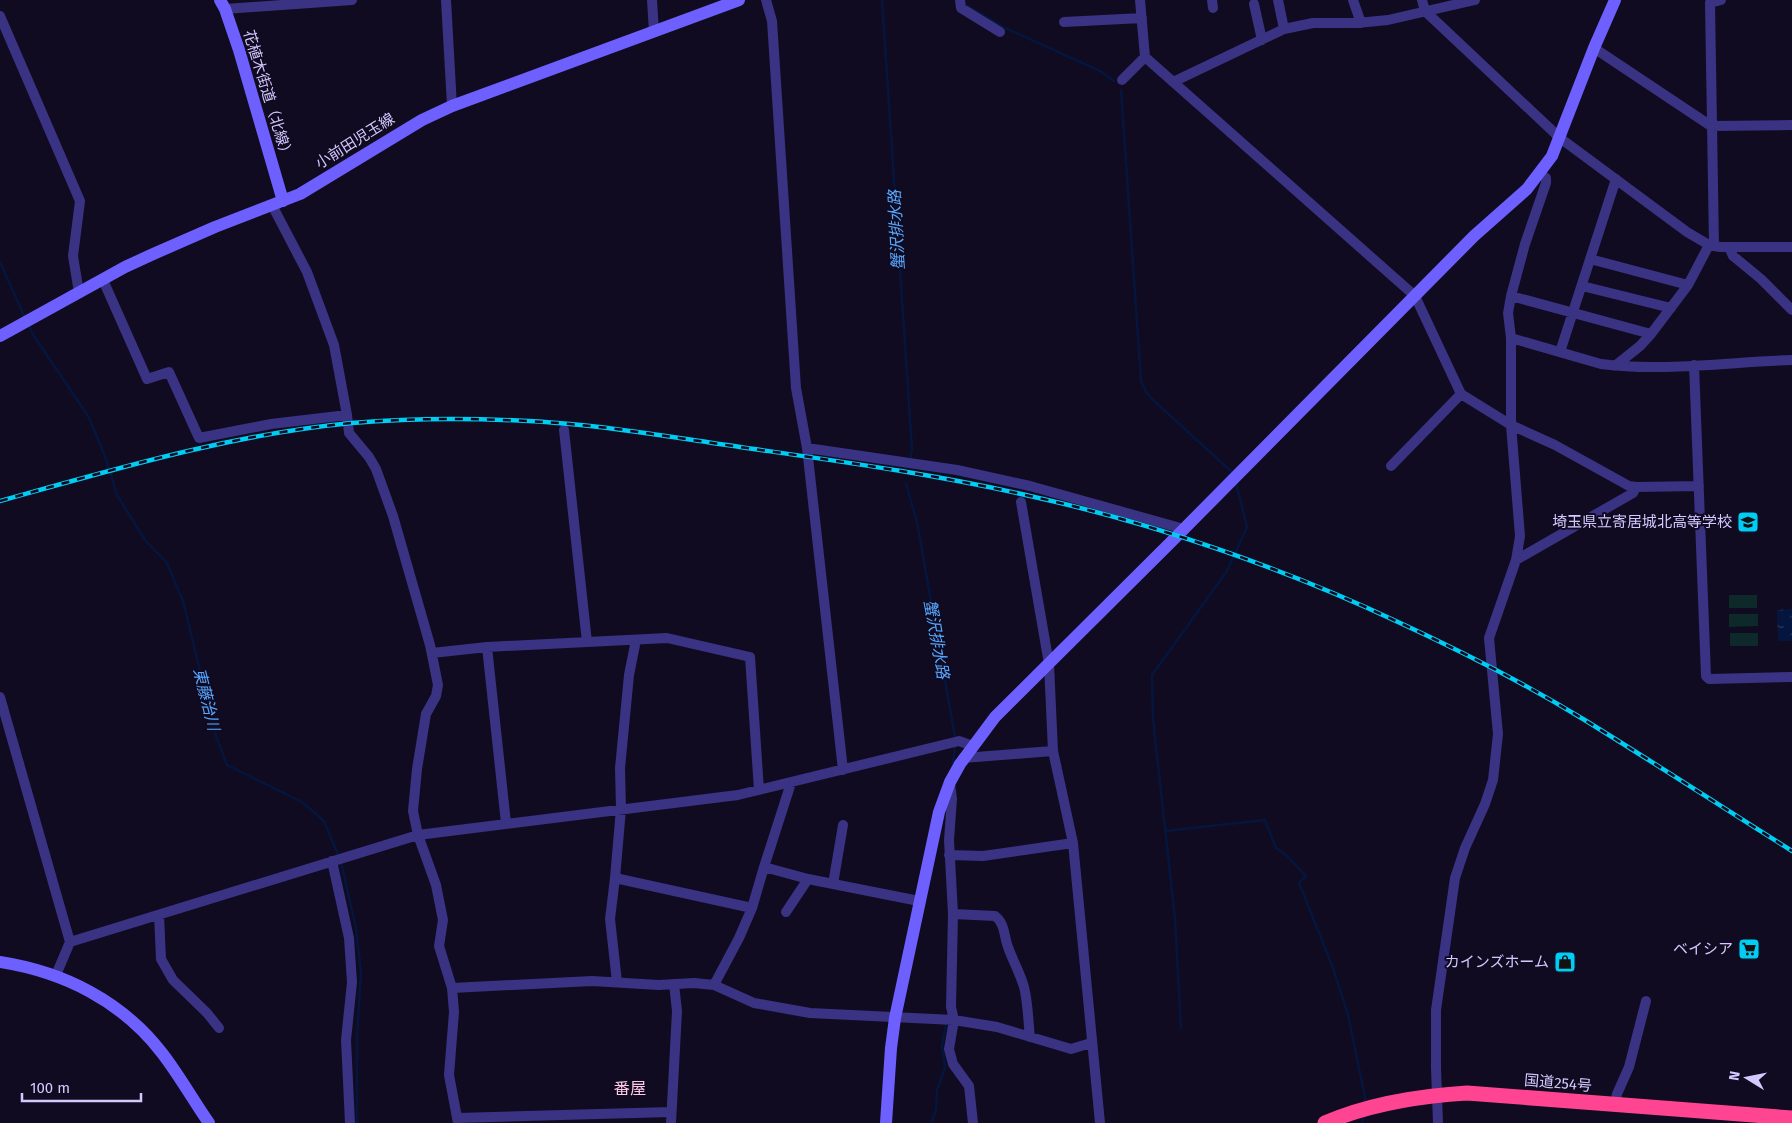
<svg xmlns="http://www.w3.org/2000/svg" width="1792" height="1123" font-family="'Fira Sans','Noto Sans JP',sans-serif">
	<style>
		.green { fill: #0d292a }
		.water { fill: url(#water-ripples) }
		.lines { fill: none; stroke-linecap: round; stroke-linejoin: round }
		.stream { stroke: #05163e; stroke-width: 2.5 }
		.street { stroke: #3a3283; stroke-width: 10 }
		.secondary { stroke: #6e60ff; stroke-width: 12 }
		.highway { stroke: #ff4492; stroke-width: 15 }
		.rail-casing { stroke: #00cdf4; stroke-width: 4.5 }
		.rail { stroke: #100b20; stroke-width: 2.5; stroke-dasharray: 8; stroke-linecap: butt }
		.labels { text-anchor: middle; stroke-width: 4; stroke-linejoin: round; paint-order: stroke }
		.street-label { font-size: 15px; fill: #d3c9ff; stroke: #100b20 }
		.poi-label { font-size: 15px; fill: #d3c9ff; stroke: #100b20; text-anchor: end }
		.water-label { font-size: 16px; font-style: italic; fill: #57a7ff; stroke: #100b20 }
		.neighbourhood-label { font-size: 16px; fill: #ffcbe9; stroke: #100b20 }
	</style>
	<defs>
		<pattern id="water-ripples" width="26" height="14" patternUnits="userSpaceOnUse" patternTransform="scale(1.25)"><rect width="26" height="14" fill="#05163e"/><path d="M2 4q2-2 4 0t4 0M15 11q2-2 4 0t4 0" fill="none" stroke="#29375b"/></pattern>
	</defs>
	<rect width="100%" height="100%" fill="#100b20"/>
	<path class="green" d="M1729,595H1757V608H1729Z
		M1729,614H1758V626L1729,627Z
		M1730,633H1758V646H1730Z"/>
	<path class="water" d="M1792,609V641H1778L1777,610Z"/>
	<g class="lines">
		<path class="stream" d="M882,0L912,449L910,460
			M964,4L1005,28L1100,71L1114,81
			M1121,90L1141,381L1146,392L1152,399L1233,473
			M0,262L25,318
			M29,326L34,336L88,416L105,456L117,495L145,540L167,563L183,601L216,736L227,765L302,802L324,821L339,857
			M906,484L917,522L955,737
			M953,763L955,745
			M1165,831L1265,820L1276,848L1286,855L1306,876L1299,883L1333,968L1348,1015L1365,1097V1104
			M341,862L356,928L361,973L357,1037V1123
			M1181,1028L1175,919L1153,719L1152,675L1227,571L1247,527L1236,483
			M931,1123L936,1110L937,1090L945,1068L942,1045L946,1025
			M1362,1123L1364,1115"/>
		<path class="street" d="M446,0L452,106
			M652,0L654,32
			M766,0L772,21L796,388L807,448L843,770
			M960,0L961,8L1000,32
			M1140,0L1145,57L1415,296L1461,394L1511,425L1555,445L1629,486L1636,487L1699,486
			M1212,0L1213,8
			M1278,0L1284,29
			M1353,0L1361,23
			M1422,0L1425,11L1560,138L1687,232L1709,245L1720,247H1792
			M1254,4L1262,40
			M225,9L352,0
			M0,16L80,201L73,256L79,293
			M1064,22L1142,18
			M1594,48L1711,126L1792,125
			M1122,80L1145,57
			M1173,82L1284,29L1313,23H1357L1388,20L1475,0
			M272,205L307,272L334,345L347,415L349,433L369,457L376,469L393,516L430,645L438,685L436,696L426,714L417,769L413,811L418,835L436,885L443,920L439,946L452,988L454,1012L449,1075L458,1123
			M1714,246L1710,3L1721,0
			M1729,247L1733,256L1761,279L1792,310
			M1590,259L1688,285
			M103,280L147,379L169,372L199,438L271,424L347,415
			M1582,286L1671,308
			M1511,296L1651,334
			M1511,338L1601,364C1661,372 1731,362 1792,360
			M1560,352L1616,179
			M1694,365L1706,676L1709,679L1792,677
			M1615,366L1640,346L1651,334L1688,285L1709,245
			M564,430L587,642
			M807,448L957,470L1030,486L1184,529
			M1391,466L1461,394
			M1021,502L1049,664L1053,751L1073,843L1100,1123
			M1516,560L1633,493L1636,487
			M636,640L629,675L620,768L621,809L615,878L752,908
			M487,647L506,823
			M432,653L487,647L667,638L750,657L759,790
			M0,697L70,942L56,975
			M963,758L1053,751
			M950,783L952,799L949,840L953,914L951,1007L954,1020L949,1049L953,1064L969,1086L973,1123
			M949,855L983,856L1073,843
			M332,861L349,938L352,982L346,1040L350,1123
			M764,867L808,879L919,901
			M615,878L610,919L617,982
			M833,884L843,825
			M786,912L808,879
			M953,914L995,916C1005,923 1004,937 1008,947C1013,961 1020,973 1024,987C1028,1002 1028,1020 1030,1037
			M159,915L161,959L173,980L207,1013L219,1028
			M70,942L418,835L738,795L959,741L973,746
			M714,985L739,938L752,908L764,867L791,783
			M452,988L592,981L659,985L694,983L714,985L754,1003L810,1013L954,1020L997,1027L1071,1049L1091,1043
			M1615,1105L1617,1094L1629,1067L1646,1001
			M457,1118L671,1112
			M671,1123L677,1011L674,984
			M1438,1123L1436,1068V1010L1455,878L1465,848L1485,804L1493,780L1498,734L1489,638L1516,560L1520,536L1511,425V338L1508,313L1511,296L1525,244L1546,183V178L1540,174"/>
		<path class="secondary" d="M220,0L225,9L239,50L283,201
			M0,336L125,267L151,255L215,227L300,194L422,120L452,106L739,0
			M0,962C64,972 122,1001 162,1053C179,1075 193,1100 209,1123
			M886,1123L891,1048L895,1018L939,812L950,782L960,764L995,717L1171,542L1474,236L1527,189L1552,156L1594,48L1615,0"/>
		<path class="highway" d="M1325,1123C1369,1104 1418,1096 1467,1093L1792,1118"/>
		<g class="rail-casing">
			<path id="rail" d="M0,501C115,469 233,434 352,423C424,417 498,418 570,424C627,429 683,439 740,447C837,461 934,474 1030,496C1153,523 1284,568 1398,622C1461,651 1524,683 1583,719C1653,762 1722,807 1792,851"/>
		</g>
		<use href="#rail" class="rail"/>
	</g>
	<defs>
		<g id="school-square" transform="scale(1.125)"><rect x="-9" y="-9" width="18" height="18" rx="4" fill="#00cdf4" stroke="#100b20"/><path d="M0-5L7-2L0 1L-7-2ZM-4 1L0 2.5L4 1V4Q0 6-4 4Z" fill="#111"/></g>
		<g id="supermarket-square" transform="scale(1.125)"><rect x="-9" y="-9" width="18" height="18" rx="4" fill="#00cdf4" stroke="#100b20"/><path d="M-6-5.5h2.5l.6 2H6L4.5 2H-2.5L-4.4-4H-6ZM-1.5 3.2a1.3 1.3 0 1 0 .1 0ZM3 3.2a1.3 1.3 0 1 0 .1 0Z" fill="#111"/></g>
		<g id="shop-square" transform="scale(1.125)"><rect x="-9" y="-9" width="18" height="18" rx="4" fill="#00cdf4" stroke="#100b20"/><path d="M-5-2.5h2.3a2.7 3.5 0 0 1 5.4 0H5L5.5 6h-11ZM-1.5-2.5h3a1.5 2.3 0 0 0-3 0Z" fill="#111"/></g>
	</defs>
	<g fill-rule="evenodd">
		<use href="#school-square" x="1748" y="522"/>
		<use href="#supermarket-square" x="1749" y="949"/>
		<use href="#shop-square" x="1565" y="962"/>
	</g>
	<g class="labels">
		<g class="street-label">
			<text transform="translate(268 95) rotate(73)" y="5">花植木街道（北線）</text>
			<text transform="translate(355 141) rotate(-32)" y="5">小前田児玉線</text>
			<text transform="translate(1558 1083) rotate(5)" y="5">国道254号</text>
		</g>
		<g class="poi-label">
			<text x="1732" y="527">埼玉県立寄居城北高等学校</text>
			<text x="1733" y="954">ベイシア</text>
			<text x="1549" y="967">カインズホーム</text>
		</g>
		<g class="water-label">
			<text transform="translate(896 230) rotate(-93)" y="6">蟹沢排水路</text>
			<text transform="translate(937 639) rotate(80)" y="6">蟹沢排水路</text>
			<text transform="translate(207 699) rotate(76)" y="6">東藤治川</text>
		</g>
		<g class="neighbourhood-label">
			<text x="630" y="1094">番屋</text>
		</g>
	</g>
	<g transform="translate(1747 1078) rotate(280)" stroke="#100b20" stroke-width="4" paint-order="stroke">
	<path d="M0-4L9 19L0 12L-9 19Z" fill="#d3c9ff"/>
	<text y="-8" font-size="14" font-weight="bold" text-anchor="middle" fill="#d3c9ff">N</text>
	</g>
	<path d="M22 1093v8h119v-8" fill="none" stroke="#d3c9ff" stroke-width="2.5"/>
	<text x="30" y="1093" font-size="15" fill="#d3c9ff" stroke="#100b20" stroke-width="4" paint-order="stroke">100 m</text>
</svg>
